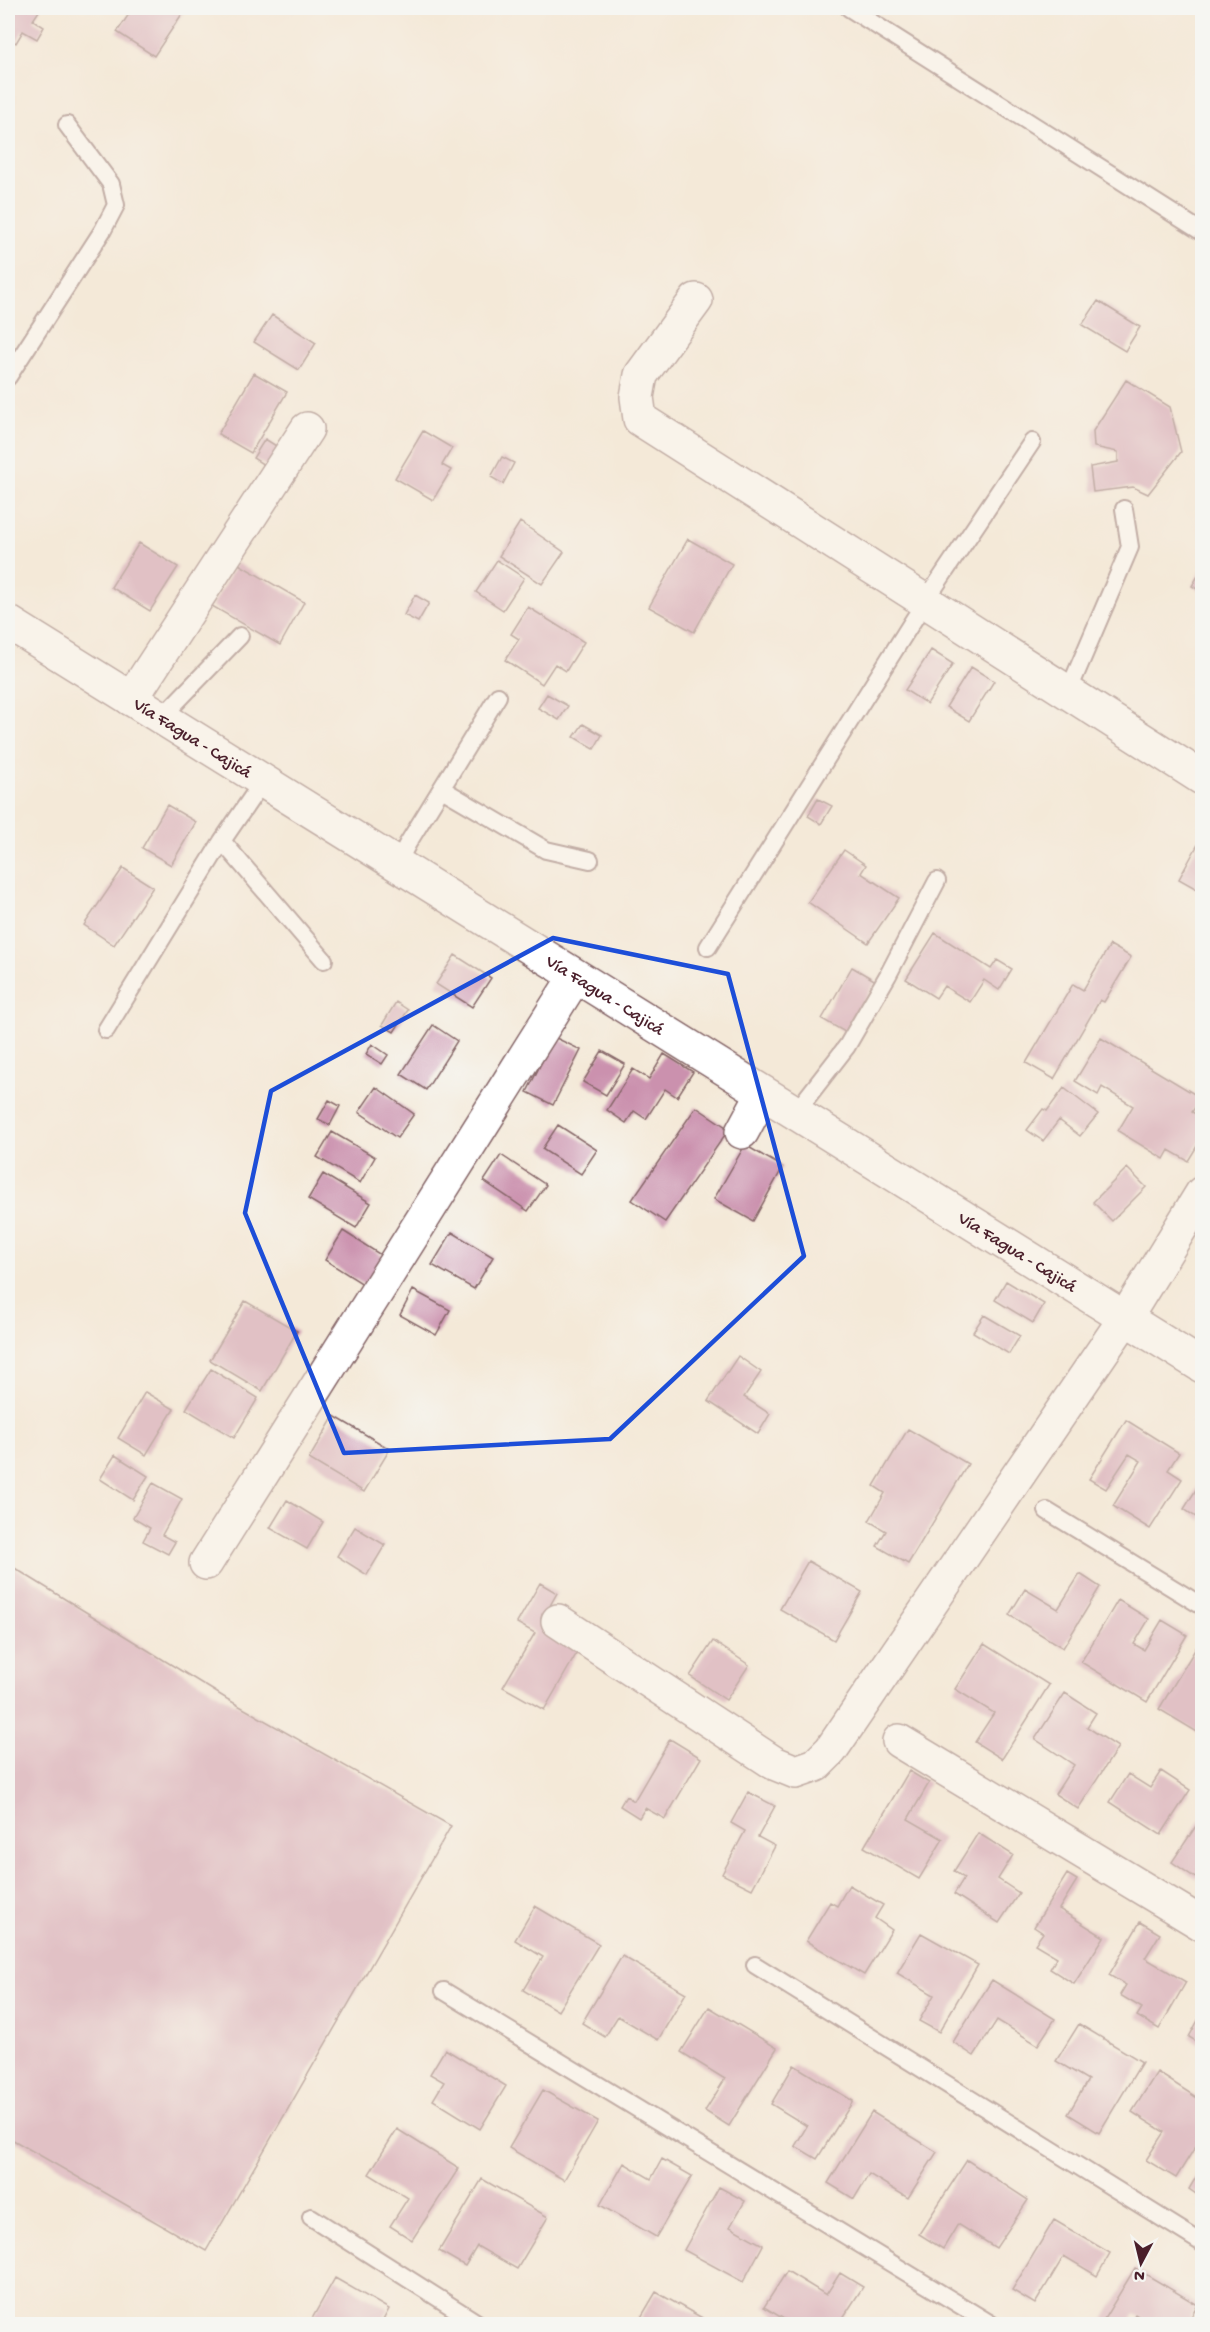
<svg xmlns="http://www.w3.org/2000/svg" width="1210" height="2332" font-family="'Gochi Hand',sans-serif">
	<style>
		.building { fill: #cb91ae }
		.lines { fill: none; stroke-linecap: round; stroke-linejoin: round }
		.service-casing { stroke: #866668; stroke-width: 20 }
		.minor-casing { stroke: #866668; stroke-width: 36 }
		.tertiary-casing { stroke: #866668; stroke-width: 36 }
		.service { stroke: #fff; stroke-width: 16 }
		.minor { stroke: #fff; stroke-width: 33 }
		.tertiary { stroke: #fff; stroke-width: 33 }
		.marked { fill: none; stroke: #1d4ed8; stroke-width: 4.5; stroke-linejoin: round }
		.labels { text-anchor: middle; stroke-width: 4.5; stroke-linejoin: round; paint-order: stroke }
		.street-label { font-size: 18px; fill: #4a1f2b; stroke: #f6f6f2 }
	</style>
	<rect width="100%" height="100%" fill="#f6f6f2"/>
	<filter id="ink" filterUnits="userSpaceOnUse"><feTurbulence type="fractalNoise" baseFrequency=".0167" numOctaves="2"/><feDisplacementMap in="SourceGraphic" scale="12" xChannelSelector="R" yChannelSelector="G"/><feConvolveMatrix kernelMatrix="1 2 1 2 8 2 1 2 1" color-interpolation-filters="sRGB"/></filter>
	<filter id="wash" filterUnits="userSpaceOnUse"><feTurbulence type="fractalNoise" baseFrequency=".008" numOctaves="4" result="noise"/><feDisplacementMap in="SourceGraphic" scale="24" xChannelSelector="R" yChannelSelector="G"/><feGaussianBlur stdDeviation="1.35" result="paint"/><feColorMatrix in="noise" values="0 0 0 0 0 0 0 0 0 0 0 0 0 0 0 0 0 1.4 0 .05"/><feComposite in="paint" operator="in"/></filter>
	<g filter="url(#wash)">
		<rect width="100%" height="100%" fill="#f4e9d8"/>
		<g id="blocks">
			<path class="building" d="M8,8H41L33,20L44,27L37,39L23,31L16,43L8,37Z
				M133,8H178L184,11L154,56L117,32Z
				M1098,301L1140,327L1125,351L1082,325Z
				M272,315L316,343L299,370L254,342Z
				M254,373L287,392L251,453L218,434Z
				M1126,380L1170,407L1181,452L1148,494L1133,487L1093,492L1090,467L1118,462V452L1094,447L1093,431Z
				M423,431L452,448L442,465L451,470L433,500L395,478Z
				M265,439L281,449L269,468L253,458Z
				M502,457L514,463L503,484L491,477Z
				M520,522L564,552L542,584L499,556Z
				M688,539L732,564L694,632L649,607Z
				M139,543L178,567L150,611L111,587Z
				M497,560L524,578L503,610L476,592Z
				M237,563L304,602L280,645L212,606Z
				M1202,569V592L1192,586Z
				M415,595L429,603L418,622L404,615Z
				M528,607L584,642L566,671L555,664L542,684L505,660L519,639L511,634Z
				M931,650L953,664L927,704L905,690Z
				M971,667L994,681L969,721L946,707Z
				M547,694L568,706L559,720L538,708Z
				M583,724L602,735L594,749L574,737Z
				M818,799L832,806L821,824L808,816Z
				M167,805L196,822L171,865L142,848Z
				M1202,837V892L1179,879Z
				M844,850L866,865L861,873L899,898L868,943L808,902Z
				M123,868L153,887L114,945L84,925Z
				M935,933L991,969L997,960L1012,969L999,990L984,980L970,1002L944,986L936,998L906,979Z
				M1110,945L1131,957L1104,1002L1100,1000L1054,1079L1026,1063L1073,984L1083,990Z
				M455,955L491,978L472,1007L436,984Z
				M852,967L876,981L845,1032L822,1019Z
				M396,1002L408,1010L394,1032L382,1025Z
				M433,1025L457,1041L426,1090L401,1074Z
				M554,1037L581,1050L553,1105L527,1092Z
				M1101,1038L1201,1098L1192,1112L1202,1118V1138L1188,1161L1169,1150L1164,1159L1118,1131L1133,1106L1102,1087L1098,1095L1075,1081Z
				M372,1044L388,1055L382,1064L366,1054Z
				M602,1051L625,1064L606,1095L583,1082Z
				M664,1054L693,1072L677,1097L665,1089L646,1119L634,1111L626,1123L607,1110L633,1069L649,1079Z
				M376,1087L414,1114L397,1138L359,1112Z
				M1064,1088L1098,1114L1080,1136L1059,1120L1043,1141L1027,1130L1043,1109L1047,1111Z
				M329,1100L340,1106L330,1125L318,1119Z
				M696,1107L729,1129L665,1222L632,1200Z
				M558,1125L597,1150L581,1174L542,1149Z
				M332,1132L375,1157L360,1183L317,1157Z
				M745,1145L783,1167L753,1221L714,1199Z
				M501,1155L546,1185L528,1211L484,1181Z
				M1127,1168L1146,1187L1112,1221L1093,1202Z
				M323,1174L371,1203L356,1228L308,1199Z
				M343,1231L384,1257L366,1286L325,1260Z
				M452,1232L493,1257L474,1289L432,1265Z
				M1006,1281L1044,1304L1033,1323L995,1300Z
				M413,1290L450,1310L436,1335L400,1315Z
				M245,1301L297,1331L262,1391L210,1360Z
				M984,1315L1020,1336L1009,1354L973,1332Z
				M738,1356L761,1372L744,1397L770,1414L758,1434L708,1401Z
				M211,1369L258,1398L234,1438L186,1409Z
				M145,1392L174,1409L146,1455L118,1438Z
				M334,1416L390,1449L364,1492L309,1459Z
				M1126,1420L1179,1453L1168,1470L1182,1479L1150,1529L1113,1506L1141,1461L1129,1454L1106,1489L1089,1479Z
				M908,1429L968,1464L908,1564L877,1546L886,1531L869,1521L885,1493L874,1486Z
				M115,1455L148,1476L133,1500L100,1479Z
				M1202,1480V1521L1184,1509Z
				M153,1483L182,1499L162,1535L175,1542L168,1554L143,1541L150,1528L133,1518Z
				M287,1500L323,1522L307,1549L270,1528Z
				M355,1527L385,1545L367,1575L337,1556Z
				M808,1561L862,1592L834,1640L780,1609Z
				M8,1564L227,1699L451,1826L206,2251L8,2137Z
				M1080,1574L1100,1587L1063,1648L1009,1615L1025,1589L1058,1609Z
				M540,1583L557,1593L542,1620L582,1644L544,1710L503,1687L535,1633L517,1623Z
				M1118,1600L1149,1619L1134,1644L1144,1650L1162,1620L1187,1635L1147,1702L1081,1662Z
				M1202,1638V1735L1159,1709Z
				M713,1641L749,1665L726,1700L690,1676Z
				M984,1644L1049,1685L1002,1759L975,1742L994,1713L955,1689Z
				M1065,1693L1096,1713L1087,1727L1118,1747L1078,1809L1055,1794L1074,1765L1035,1739Z
				M670,1739L701,1758L665,1819L645,1808L639,1818L620,1806L626,1796L634,1801Z
				M909,1771L929,1783L908,1819L943,1839L919,1879L864,1847Z
				M1161,1771L1190,1790L1161,1835L1110,1802L1128,1774L1150,1788Z
				M748,1792L775,1806L758,1837L775,1846L752,1889L722,1874L745,1831L731,1823Z
				M1202,1817V1871L1197,1879L1172,1862Z
				M978,1833L1013,1855L998,1879L1019,1893L999,1923L954,1894L964,1878L954,1871Z
				M1067,1874L1077,1880L1059,1909L1104,1937L1074,1984L1050,1969L1057,1957L1035,1944L1043,1933L1034,1927Z
				M849,1885L883,1905L875,1918L892,1930L864,1975L806,1941L830,1902L837,1906Z
				M535,1906L599,1944L558,2011L523,1990L543,1957L515,1940Z
				M1140,1922L1160,1934L1145,1958L1186,1982L1159,2029L1137,2016L1142,2008L1120,1995L1126,1985L1109,1975Z
				M921,1933L978,1965L939,2032L919,2021L934,1995L897,1973Z
				M622,1956L686,1993L658,2040L618,2016L605,2037L582,2023Z
				M992,1980L1055,2019L1038,2045L997,2020L974,2056L953,2042Z
				M709,2007L777,2048L729,2126L705,2111L725,2079L681,2052Z
				M1202,2013V2045L1189,2037Z
				M1079,2024L1142,2062L1099,2133L1068,2114L1088,2080L1056,2061Z
				M445,2049L506,2086L480,2129L433,2100L444,2082L430,2074Z
				M794,2065L853,2101L817,2159L795,2146L807,2126L771,2104Z
				M1157,2072L1202,2101V2136L1176,2178L1146,2160L1164,2132L1132,2112Z
				M543,2090L598,2121L564,2180L509,2148Z
				M872,2112L937,2152L908,2198L869,2174L854,2199L828,2183Z
				M397,2129L459,2168L412,2240L390,2226L408,2198L369,2174Z
				M662,2159L692,2176L656,2237L600,2205L624,2163L651,2179Z
				M967,2160L1028,2200L996,2248L958,2224L943,2249L919,2234Z
				M1202,2167V2198L1189,2189Z
				M482,2179L548,2217L517,2269L477,2246L465,2266L439,2251Z
				M719,2187L745,2201L730,2227L763,2245L743,2282L684,2250Z
				M1054,2220L1110,2253L1097,2276L1064,2256L1035,2304L1012,2290Z
				M1135,2268L1198,2305L1187,2324H1151L1135,2314L1129,2324H1101Z
				M787,2271L826,2295L840,2273L863,2287L839,2324H792L764,2307Z
				M335,2278L389,2309L381,2324H309Z
				M656,2292L713,2324H637Z"/>
		</g>
	</g>
	<g filter="url(#ink)">
		<use href="#blocks" fill-opacity="0" stroke="#866668" stroke-width="1.5"/>
		<g class="lines">
			<g class="service-casing">
				<path id="service" d="M849,8L1202,232
					M8,377L103,230L116,205L111,184L67,125
					M1068,692L1130,547L1124,509
					M161,718L240,636
					M442,789L546,850L590,860
					M222,841L324,960
					M396,866L408,843L498,696
					M708,947L926,600L1032,442
					M106,1030L222,841L263,781
					M795,1113L847,1046L888,975L937,881
					M1047,1511L1202,1606
					M755,1965L1202,2243
					M444,1991L991,2324
					M311,2217L479,2324"/>
			</g>
			<g class="minor-casing">
				<path id="minor" d="M696,300L641,375L637,397L640,419L1202,778
					M131,699L307,429
					M742,1132L763,1093
					M206,1563L575,977
					M558,1621L774,1763L796,1772L816,1765L831,1750L1126,1317L1202,1193
					M899,1741L1202,1924"/>
			</g>
			<g class="tertiary-casing">
				<g id="tertiary">
					<path id="s1" d="M8,622L1202,1366"/>
				</g>
			</g>
			<use href="#service" class="service"/>
			<use href="#minor" class="minor"/>
			<use href="#tertiary" class="tertiary"/>
		</g>
	</g>
	<path d="M0 0H1210V2332H0ZM553,938L728,974L804,1256L610,1439L344,1453L245,1213L271,1091Z" fill="#f4e9d8" fill-opacity=".55" fill-rule="evenodd"/>
	<path class="marked" d="M553,938L728,974L804,1256L610,1439L344,1453L245,1213L271,1091Z"/>
	<g class="labels">
		<g class="street-label">
			<text dy="6" stroke="none"><textPath href="#s1" startOffset="218">Vía Fagua - Cajicá</textPath></text>
			<text dy="6" stroke="none"><textPath href="#s1" startOffset="704">Vía Fagua - Cajicá</textPath></text>
			<text dy="6" stroke="none"><textPath href="#s1" startOffset="1190">Vía Fagua - Cajicá</textPath></text>
		</g>
	</g>
	<rect width="1210" height="2332" fill="none" stroke="#f6f6f2" stroke-width="30"/>
	<g transform="translate(1141 2263) rotate(187)" stroke="#f6f6f2" stroke-width="4.5" paint-order="stroke">
	<path d="M0-4.5L10 22L0 15L-10 22Z" fill="#4a1f2b"/>
	<text y="-9" font-size="16" font-weight="bold" text-anchor="middle" fill="#4a1f2b">N</text>
	</g>
</svg>
